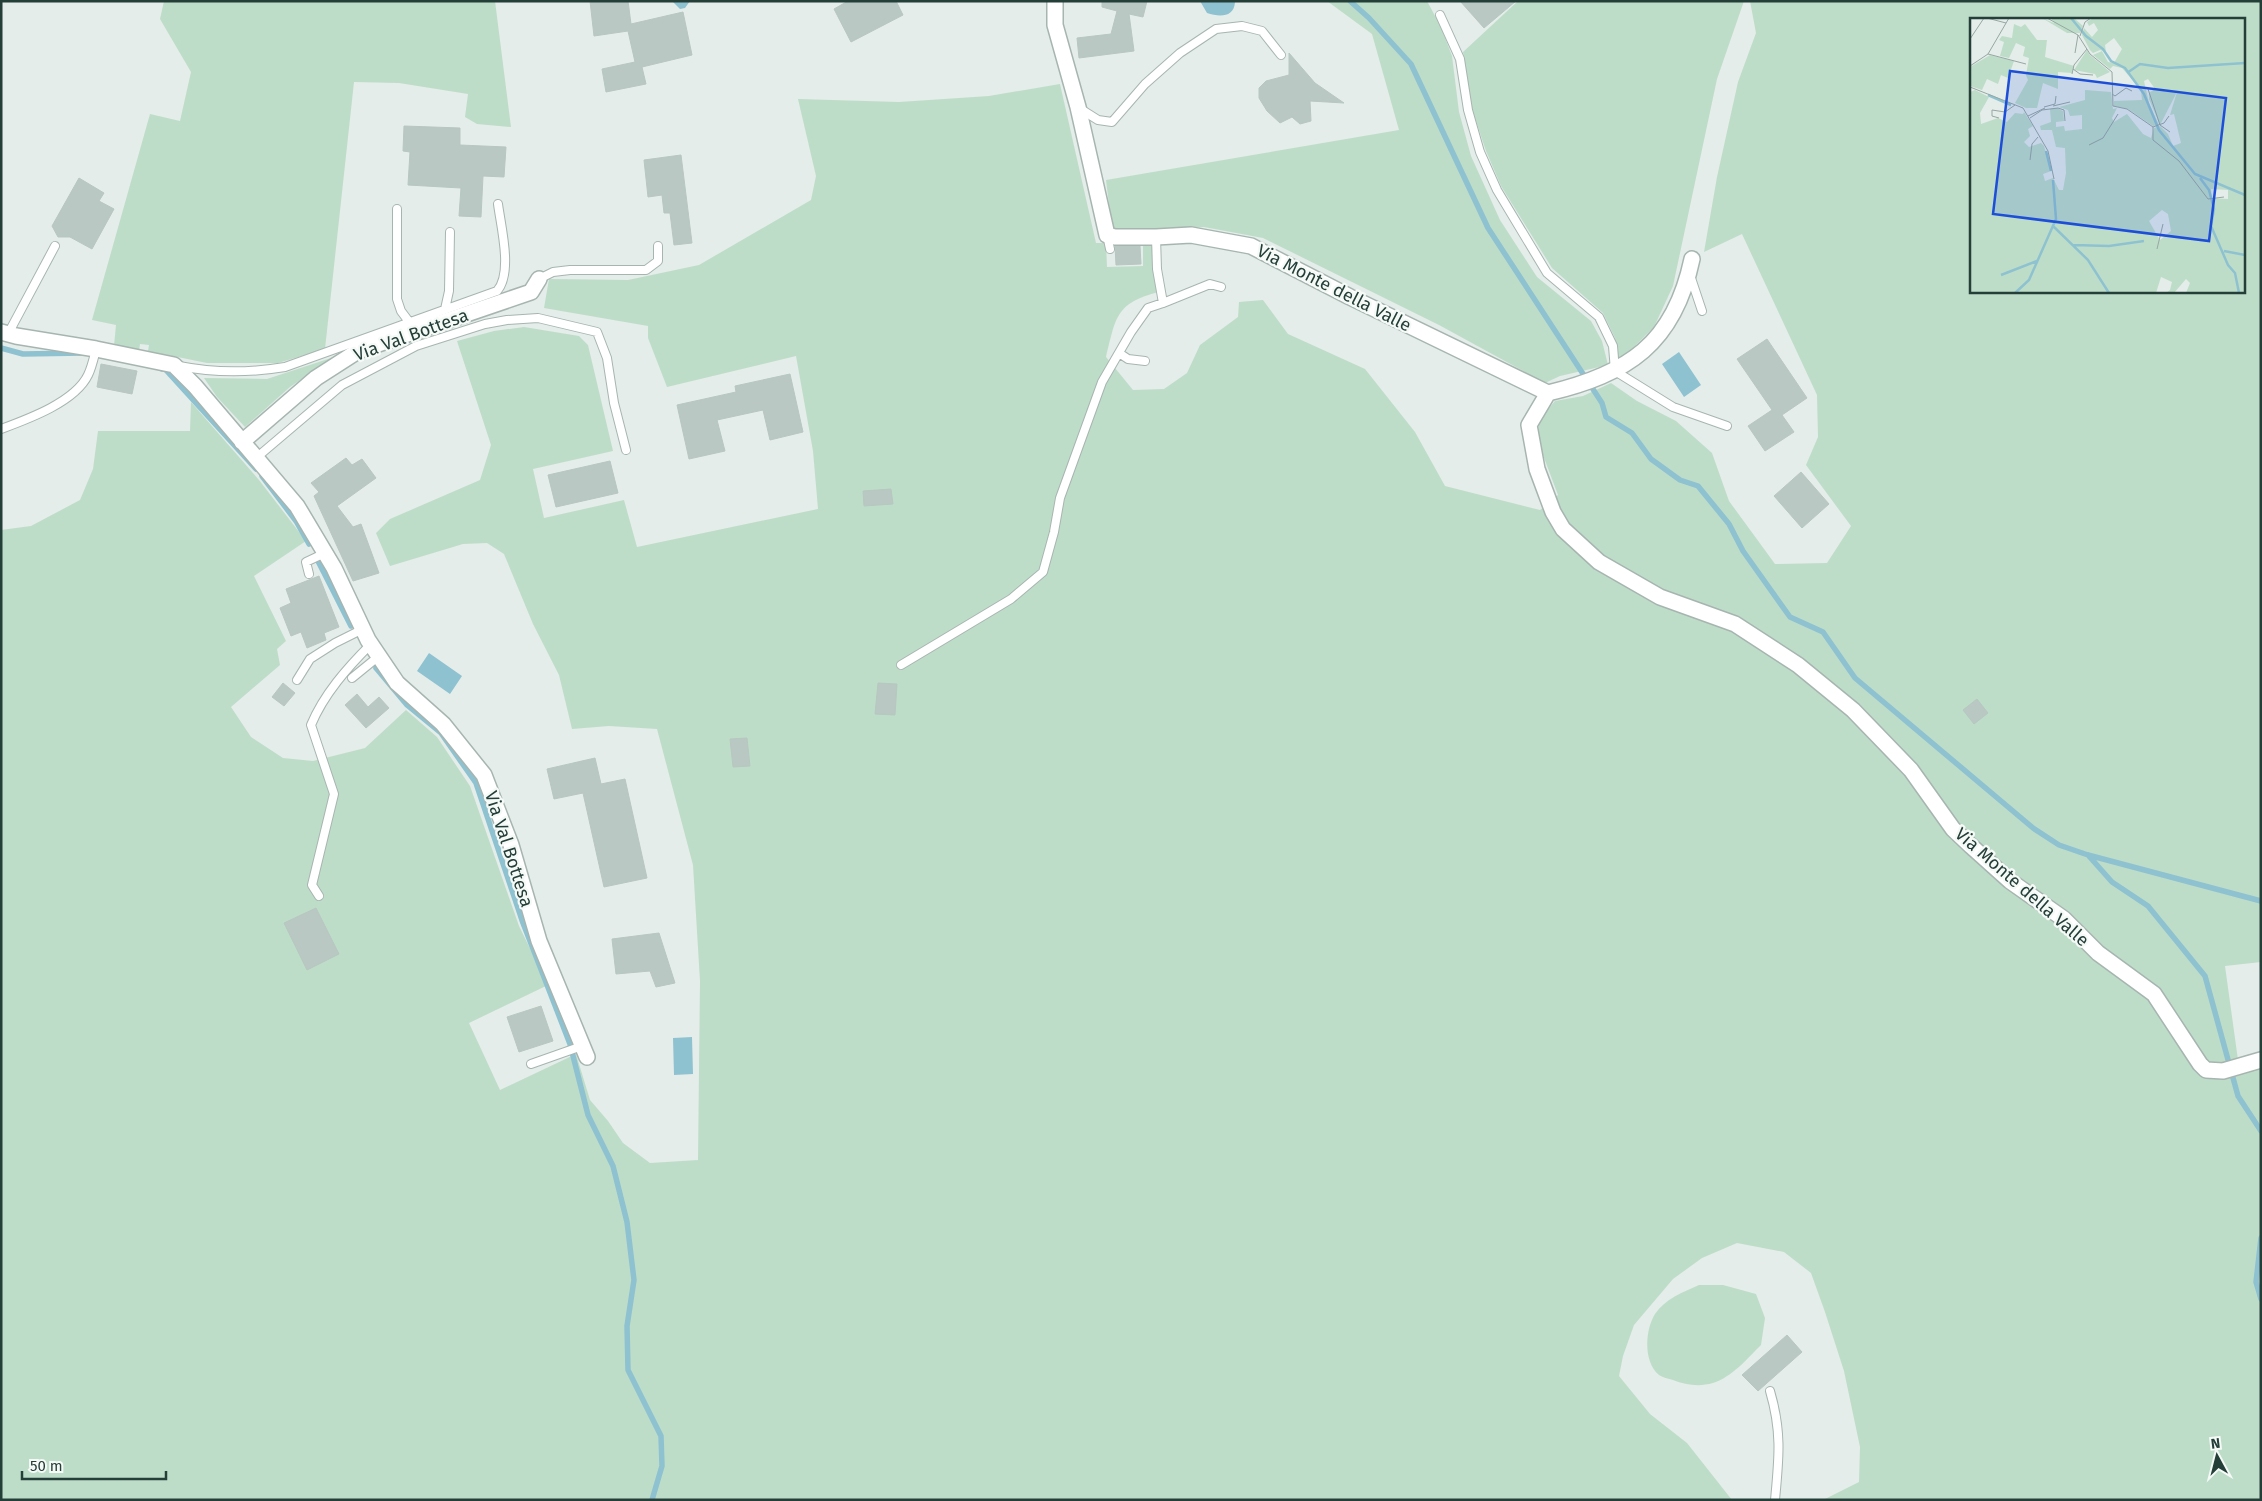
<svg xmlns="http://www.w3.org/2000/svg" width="2262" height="1501" font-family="'Fira Sans',sans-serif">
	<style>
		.green { fill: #beddc8; fill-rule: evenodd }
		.water { fill: #8ec2d0 }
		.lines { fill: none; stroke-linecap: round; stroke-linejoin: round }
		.stream { stroke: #8ec2d0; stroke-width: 5.5 }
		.building { fill: #b9c8c3; stroke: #b7c7c1 }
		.lane-casing { stroke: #a7b5b1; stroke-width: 10 }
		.street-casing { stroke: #a7b5b1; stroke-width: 18 }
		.lane { stroke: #fff; stroke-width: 8 }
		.street { stroke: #fff; stroke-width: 15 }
		.labels { text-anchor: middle; stroke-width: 4.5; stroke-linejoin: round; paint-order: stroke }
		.street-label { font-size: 18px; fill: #243e38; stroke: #f5faf7 }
		.inset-river { fill: none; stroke: #8ec2d0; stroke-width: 2.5 }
		.inset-road { fill: none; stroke: #97a7a3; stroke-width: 1 }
		.view { fill: #1d4ed8; fill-opacity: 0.15; stroke: #1d4ed8; stroke-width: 2.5 }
		.inset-edge { fill: none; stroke: #243e38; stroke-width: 2.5 }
	</style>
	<rect width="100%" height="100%" fill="#e4edea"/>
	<path class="green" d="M164,1H495L511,127L477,124L465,117L468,94L399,83L354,82L325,349L278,363H207L148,351L149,345L140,344L139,351L114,346L116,325L92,320L150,114L180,121L191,72L160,19Z
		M1327,1H1427L1441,27L1452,56L1459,112L1471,156L1500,220L1537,277L1591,321L1602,341L1608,365L1560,376L1545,383L1439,325L1263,238L1204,227L1142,231L1112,229L1106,180L1399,130L1372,34Z
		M1518,1H1744L1717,79L1673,286L1654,327L1618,363L1615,338L1603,313L1552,268L1501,186L1486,151L1472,109L1463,52Z
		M1750,1H2261V962L2225,966L2238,1060L2261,1058V1500H1823L1859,1482L1860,1447L1844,1371L1825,1312L1811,1273L1784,1252L1737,1243L1702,1258L1673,1279L1634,1325L1623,1356L1619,1376L1650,1414L1687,1443L1732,1500H1V530L31,526L80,500L93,469L98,431H190L191,402L259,480L306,541L254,576L286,641L277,649L280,665L231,707L251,737L283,758L313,761L365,748L406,710L437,737L470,786L519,926L548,985L469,1023L500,1090L576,1054L590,1100L608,1121L623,1143L650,1163L698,1160L700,981L693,865L657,729L609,726L572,729L559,675L533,624L504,554L487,543L463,544L390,566L376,533L390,519L480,480L491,445L457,341L494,331L524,327L579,336L588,345L613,451L533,469L544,518L624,500L637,547L818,509L813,451L796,356L667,387L648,338V326L544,308L549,279L628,280L699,265L811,200L816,176L798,99L899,102L989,96L1060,84L1096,243H1106L1107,267L1143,266V242H1152L1153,269L1159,292C1115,303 1116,318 1106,357L1133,390L1164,389L1187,373L1200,345L1238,317L1239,302L1263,300L1288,334L1365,369L1415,432L1445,486L1540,510L1558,495L1540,447L1538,421L1555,401L1583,396L1611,383L1637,401L1676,421L1712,453L1729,501L1775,564L1827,563L1851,526L1806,465L1818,437L1817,395L1742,234L1704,252L1717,177L1738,82L1756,33ZM1971,19H2243V291H1971Z
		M334,357L290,387L245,427L217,397L204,378L267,379Z
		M1699,1285H1723L1756,1294L1765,1318L1761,1345C1748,1358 1732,1377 1713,1383C1699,1387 1686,1385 1673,1380C1669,1379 1662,1377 1659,1375C1643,1362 1645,1330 1655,1314C1665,1299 1683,1292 1699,1285Z"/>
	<path class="water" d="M672,1H690L685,8L680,9Z
		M1200,1H1241L1235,2C1234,18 1219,17 1207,13Z
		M1679,352L1701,385L1684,397L1662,364Z
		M429,653L462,676L450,694L417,671Z
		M692,1037L693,1074L674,1075L673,1038Z"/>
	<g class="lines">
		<path class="stream" d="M1350,1L1369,18L1411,64L1488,228L1602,403L1606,417L1632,433L1651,459L1680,480L1698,486L1729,524L1743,551L1790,617L1823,632L1855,678L2033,828L2059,845L2088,855L2261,901
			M1,348L23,354L84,353
			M162,369H165L256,469
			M262,476L296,521L309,544
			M318,561L351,626
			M376,668L407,705L441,733L476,783L523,923L570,1044L588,1115L613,1166L627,1222L634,1280L627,1326L628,1370L661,1436L662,1466L652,1500
			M2088,855L2112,882L2148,906L2205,976L2238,1096L2261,1131
			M2261,1238L2256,1282L2261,1299"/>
	</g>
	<path class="building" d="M590,1H628L631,24L683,12L692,55L642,67L646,84L606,92L602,69L635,62L628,31L594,36Z
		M848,1H896L903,15L851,42L834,9Z
		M1102,1H1147L1143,17L1129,14L1134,51L1079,58L1077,38L1111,34L1117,11L1102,7Z
		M1460,1H1516L1484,28Z
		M1289,53L1315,83L1344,103L1310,101L1311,121L1300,124L1292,117L1280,123L1267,111L1259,98V88L1266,81L1289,75Z
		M404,126L460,128V145L506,147L504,177L483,176L481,217L459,216L461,188L408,185L410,152L403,151Z
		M681,155L692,243L674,245L670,213H664L662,195L648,197L644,160Z
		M79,178L104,193L99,201L114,209L92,249L70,237H58L52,226Z
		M1115,246H1140L1141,264L1116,265Z
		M1767,339L1807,398L1782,415L1794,432L1765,451L1748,426L1772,410L1737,359Z
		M101,364L137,371L132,394L97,387Z
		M790,374L803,432L770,440L763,410L717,420L725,451L689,459L677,405L736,392L735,386Z
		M346,458L352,465L362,459L376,478L337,506L353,527L361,524L379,573L353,581L314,496L319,492L311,483Z
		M610,461L618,493L556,507L548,475Z
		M1801,472L1829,504L1802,528L1774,496Z
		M891,489L893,504L864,506L863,491Z
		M319,576L339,627L324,633L326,640L307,648L301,632L291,636L280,608L291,603L286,589Z
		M283,683L295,693L284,706L272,697Z
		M878,683L897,684L895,715L875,714Z
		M357,694L368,707L379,697L389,708L366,728L345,705Z
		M1977,699L1988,713L1974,724L1963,710Z
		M747,738L750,766L733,767L730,739Z
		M595,758L601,784L625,779L647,878L604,887L583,793L554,799L547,769Z
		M316,908L339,954L307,970L284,923Z
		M659,933L675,983L656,987L650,971L616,974L612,939Z
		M541,1006L553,1041L519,1052L507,1017Z
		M1787,1335L1802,1352L1758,1391L1742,1375Z"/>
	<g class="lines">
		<g class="lane-casing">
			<path id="lane" d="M1440,15L1460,59L1468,110L1480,152L1497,190L1547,273L1599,317L1613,346L1615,371L1673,407L1727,426
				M1079,108L1098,120L1112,122L1145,84L1180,53L1216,29L1242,26L1262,31L1281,55
				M397,209V299L401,311L410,323
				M1107,235L1110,249
				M1156,237L1157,269L1163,303L1210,284L1221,287
				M1690,275L1702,311
				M539,279L553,272L570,270H646L658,261V246
				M445,309L449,291L450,232
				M8,334L55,246
				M1119,353L1128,359L1145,361
				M179,366C214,373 249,373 285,367L497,291C513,273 501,227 498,204
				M1,429C28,419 75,402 88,375C92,367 94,357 96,349
				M256,458L342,385L416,346L485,324L507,320L538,318L597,332L607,358L614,403L626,450
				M309,574L306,562L325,553
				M901,665L1011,599L1043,572L1054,532L1060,498L1102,382L1131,332L1148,308L1163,303
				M352,678L379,656
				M297,680L310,659L335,643L363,629
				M319,896L312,885L334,794L311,725C324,694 347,668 371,644
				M531,1064L582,1046
				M1770,1391C1782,1432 1779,1458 1775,1500"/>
		</g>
		<g class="street-casing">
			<path id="street" d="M1055,1V25L1078,107L1107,235L1115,237H1156L1191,235L1251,246L1350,297L1548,393C1628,374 1674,344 1692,259
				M1,332L16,336L96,349L174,365L195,386L297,506L334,568L368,640L397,683L443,724L484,775L511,845L539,941L587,1057
				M1548,393L1529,425L1537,469L1553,512L1563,529L1599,562L1660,597L1735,624L1798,665L1853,710L1911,770L1953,829L1971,846L2010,881L2064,919L2098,953L2154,994L2200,1064L2206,1070L2223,1071L2261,1060
				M242,442L316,378L358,351L531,292L539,279"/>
		</g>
		<use href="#lane" class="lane"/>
		<use href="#street" class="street"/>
	</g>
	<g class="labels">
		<g class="street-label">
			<text transform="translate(1334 288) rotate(27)" y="6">Via Monte della Valle</text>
			<text transform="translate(411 335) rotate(-20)" y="6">Via Val Bottesa</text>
			<text transform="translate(509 849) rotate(72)" y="6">Via Val Bottesa</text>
			<text transform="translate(2022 887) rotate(41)" y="6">Via Monte della Valle</text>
		</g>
	</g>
	<g transform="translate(1970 18)">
		<rect width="275" height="275" fill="#e4edea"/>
		<path d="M72,0L84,5L81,0H104L113,8L110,15H97ZM123,0H275V275H216L220,265L216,261L204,275H196L200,272L202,264L191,259L186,275H0V74L5,72L19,79L10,95L11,106L28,100L37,104L45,95L53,96L54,94L63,108L58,111L60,118L54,124L59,129L71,125L74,128L81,153L73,156L75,163L83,160L89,172H93L96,155L95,130L86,129L82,112H71L70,108L81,104L80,91L87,90L93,93L94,103L86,104V109L94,108L95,113L112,111V97L100,98L98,92L89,89L115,82V72L141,74L143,91L147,90L142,100L144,104L157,96L173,116L181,120L184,110L190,108L198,116L203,128L211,125L204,96L200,97L207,74L190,107L179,81V75L185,71L178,61L174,63L179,85L189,107L183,108L158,91L144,88V83L172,82L171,72L152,50L143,48L140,51L123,37L132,33L138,44L144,45L152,31L144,20L135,27L136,34L130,32L123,35L120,32L112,17L114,10L122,19L128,12L124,5L119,8L117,4ZM241,171L258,172V181L242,180ZM192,192L198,196L201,213L190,222L179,203ZM44,6L51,9L55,6L67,22H77L75,39L104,48L102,55L88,54V71L73,65L67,90H56L45,85L58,62L56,57L59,40L53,38L55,29L46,25L39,40L30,38L34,24L29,22L32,18L42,20ZM117,32L120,37L140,54L127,60L125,56L104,52ZM20,37L44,43L38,60L31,57L28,66L17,61L12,72L0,68V49Z" fill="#beddc8" fill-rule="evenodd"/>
		<path class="inset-river" d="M101,0L116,18L133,31L141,43L155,50L174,76L189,112L225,156L275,177M157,55L170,46L198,50L275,45M18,77L41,87M76,133L81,153M230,160L239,172L244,191L241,208L258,247L265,255L269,275M83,208L118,242L139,275M103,227L139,228L174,223M254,233L275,237M31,257L67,243M45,275L59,262L86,201L83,162"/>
		<path class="inset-road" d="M17,0L36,5M77,0L108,17L120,36L142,54L143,88L157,91L183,109L194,105L199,98M110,18L115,4L121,0M0,21L14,0M105,35L108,17M18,36L56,46M0,48L18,36L39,0M103,51L110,56L123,57M102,56L104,47L117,31M0,69L53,90L78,133L84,161M178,71L190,107L200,114M142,76L145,78L156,70L162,73M83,88L100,84M74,89L85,86L86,78M58,98L75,90M29,100L22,98V92L35,94L45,87M60,100L72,92L88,90L94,92L95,103M183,109V122L209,143L238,181L254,179M119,127L133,120L148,96M60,142L62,126L68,119M187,231L193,206"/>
		<path class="view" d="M40,53L256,80L239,223L23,196Z"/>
		<rect width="275" height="275" class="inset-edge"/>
	</g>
	<rect width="2262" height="1501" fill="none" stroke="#243e38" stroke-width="5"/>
	<g transform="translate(2217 1456) rotate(353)" stroke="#f5faf7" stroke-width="4" paint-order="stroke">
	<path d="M0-4L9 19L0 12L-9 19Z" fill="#243e38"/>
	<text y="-8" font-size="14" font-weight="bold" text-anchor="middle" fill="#243e38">N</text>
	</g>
	<path d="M22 1471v8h144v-8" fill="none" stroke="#243e38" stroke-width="2.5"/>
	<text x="30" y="1471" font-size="15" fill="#243e38" stroke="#f5faf7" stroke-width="4" paint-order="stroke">50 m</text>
</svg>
